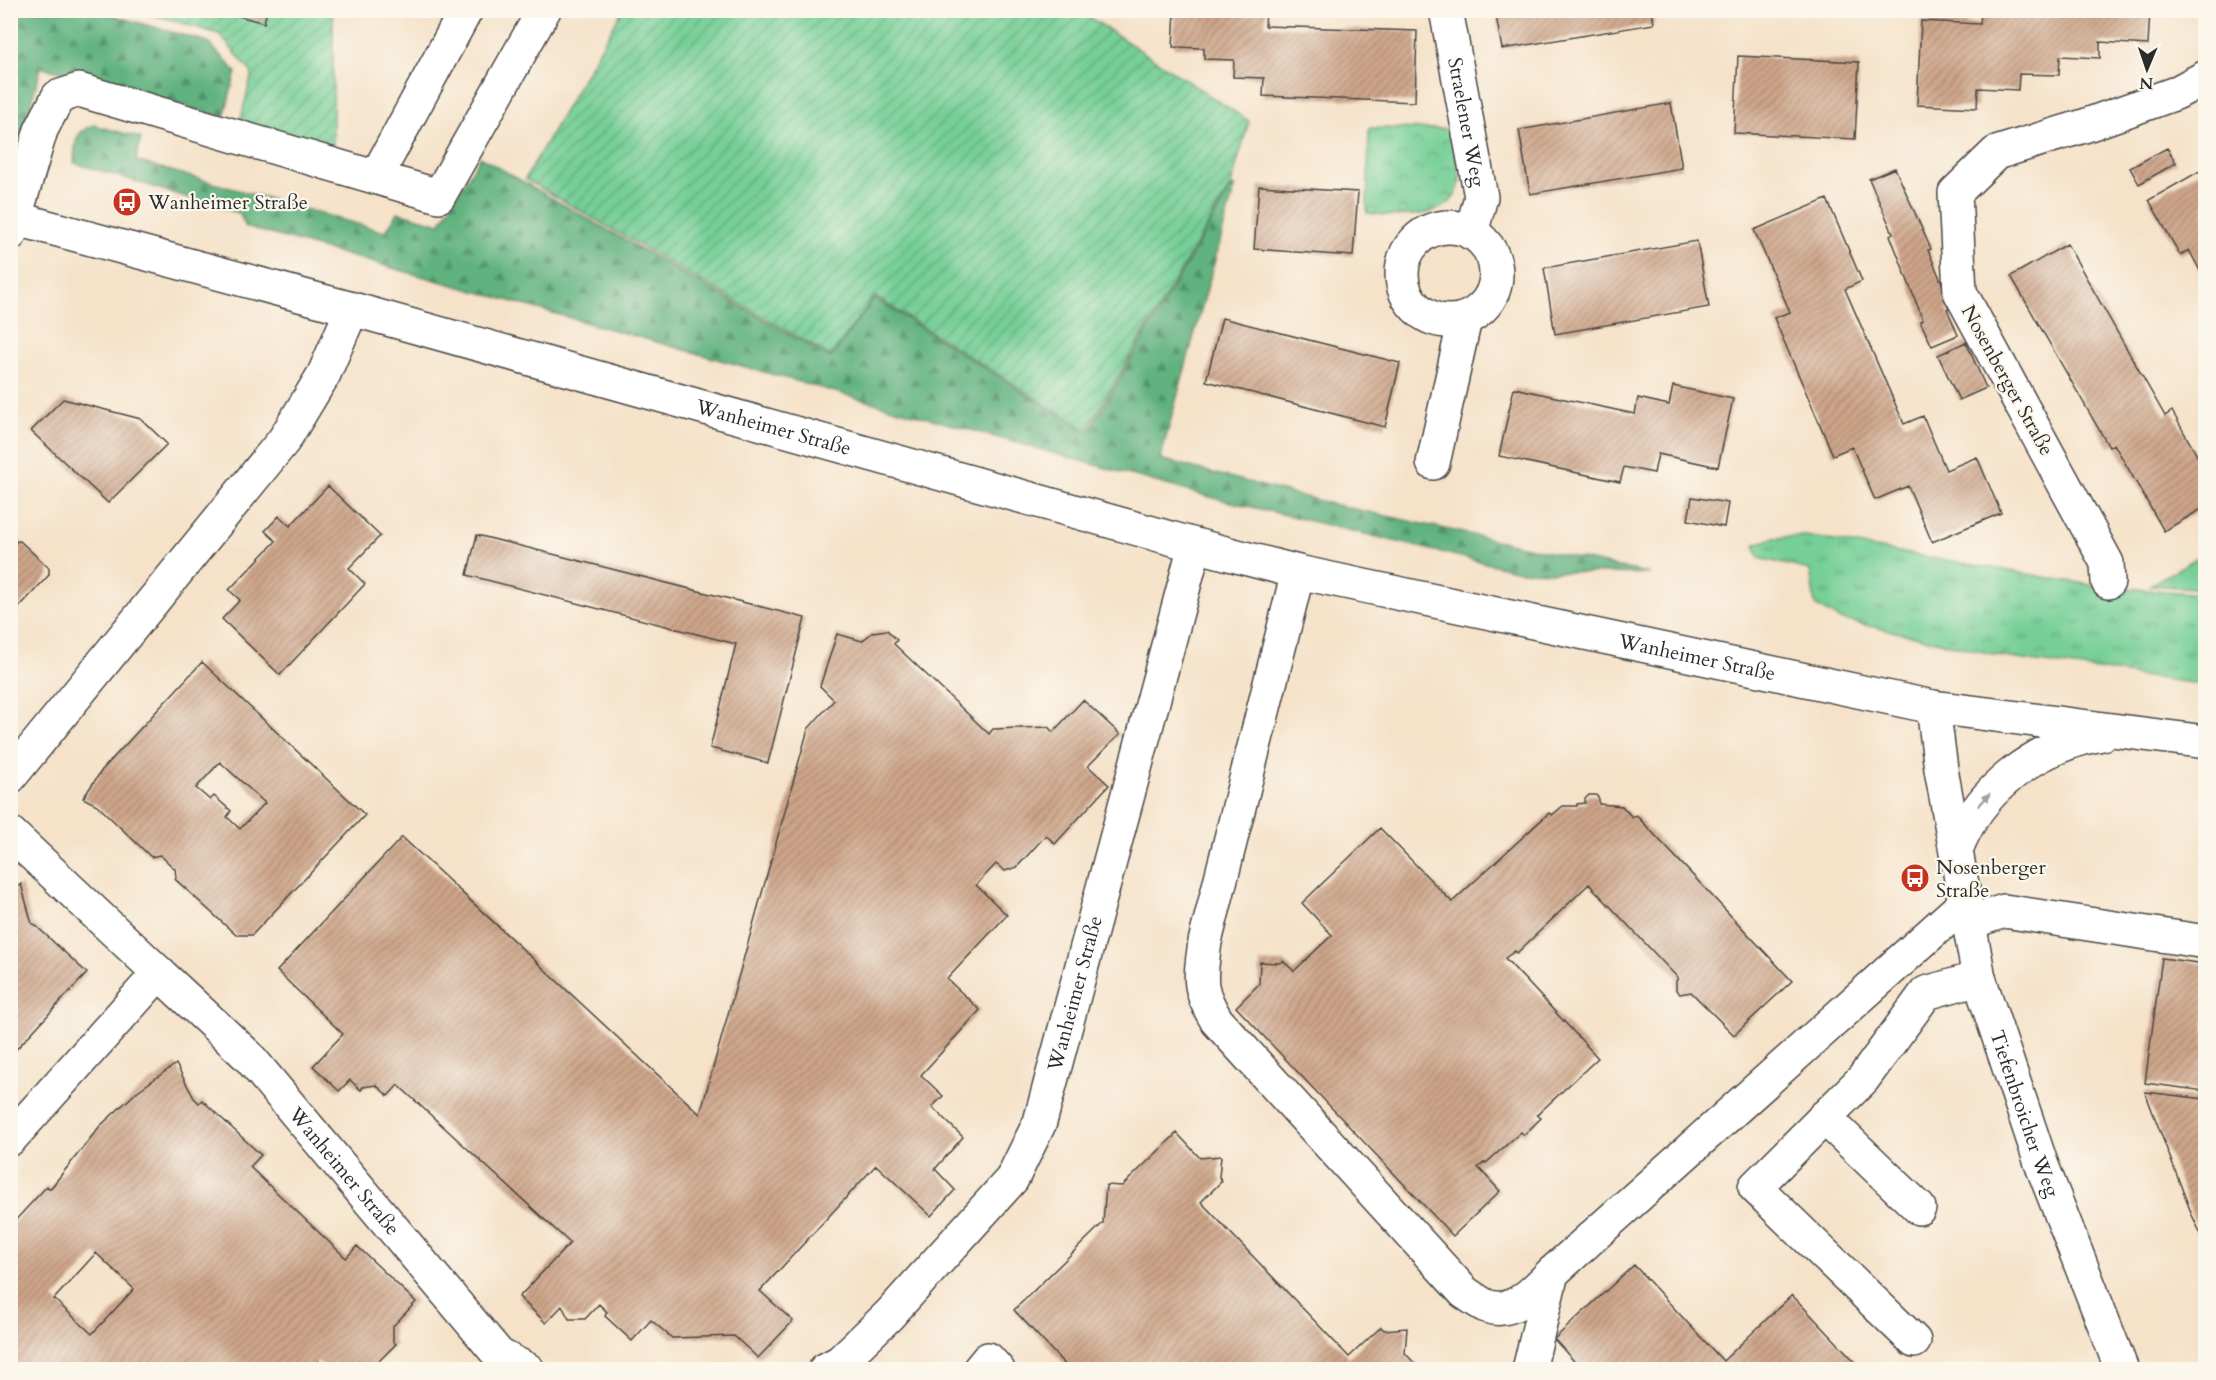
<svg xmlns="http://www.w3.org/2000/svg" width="2216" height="1380" font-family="Cardo,serif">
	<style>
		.grass { fill: url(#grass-tufts); stroke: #507d60; stroke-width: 1.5 }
		.forest { fill: url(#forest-firs); stroke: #466e55; stroke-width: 1.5 }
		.park { fill: url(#park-crowns); stroke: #507d60; stroke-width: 1.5 }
		.garden { fill: url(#garden-furrows); stroke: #507d60; stroke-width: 1.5 }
		.building { fill: url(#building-hatch); fill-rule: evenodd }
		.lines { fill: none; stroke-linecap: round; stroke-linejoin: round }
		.minor-casing { stroke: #494643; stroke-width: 36 }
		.minor { stroke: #fff; stroke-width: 33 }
		.oneway { fill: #a0a0a0 }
		.labels { text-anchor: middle; stroke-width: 4.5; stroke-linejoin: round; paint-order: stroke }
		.street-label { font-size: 20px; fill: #2b2b2b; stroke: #fbf7ec }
		.poi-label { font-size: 20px; fill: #2b2b2b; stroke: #fbf7ec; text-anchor: start }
	</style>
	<defs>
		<pattern id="grass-tufts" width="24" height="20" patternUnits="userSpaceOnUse" patternTransform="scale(1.5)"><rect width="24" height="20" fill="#76cf96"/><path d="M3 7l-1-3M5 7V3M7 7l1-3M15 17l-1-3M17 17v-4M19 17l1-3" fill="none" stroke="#61a87b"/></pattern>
		<pattern id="forest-firs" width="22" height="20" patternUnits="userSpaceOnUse" patternTransform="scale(1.5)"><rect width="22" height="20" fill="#60b27f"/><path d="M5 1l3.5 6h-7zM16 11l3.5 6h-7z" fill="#4f9168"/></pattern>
		<pattern id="park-crowns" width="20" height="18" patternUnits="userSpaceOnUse" patternTransform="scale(1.5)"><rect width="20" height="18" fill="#76cf96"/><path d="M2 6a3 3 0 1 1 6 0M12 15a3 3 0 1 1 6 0" fill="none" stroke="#61a87b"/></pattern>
		<pattern id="garden-furrows" width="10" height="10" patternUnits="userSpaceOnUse" patternTransform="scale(1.5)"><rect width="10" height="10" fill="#76cf96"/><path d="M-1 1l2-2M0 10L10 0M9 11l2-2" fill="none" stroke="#61a87b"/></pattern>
		<pattern id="building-hatch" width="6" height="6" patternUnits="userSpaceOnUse" patternTransform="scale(1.5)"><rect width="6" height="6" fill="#cea58a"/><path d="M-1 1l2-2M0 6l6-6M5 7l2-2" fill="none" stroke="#a78771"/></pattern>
	</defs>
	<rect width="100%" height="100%" fill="#fbf7ec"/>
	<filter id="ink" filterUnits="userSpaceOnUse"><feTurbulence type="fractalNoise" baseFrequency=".0167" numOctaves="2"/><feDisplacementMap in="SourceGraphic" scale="12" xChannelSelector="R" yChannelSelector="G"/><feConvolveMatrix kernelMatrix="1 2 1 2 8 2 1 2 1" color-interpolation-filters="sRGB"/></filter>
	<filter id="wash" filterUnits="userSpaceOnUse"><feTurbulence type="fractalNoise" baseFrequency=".008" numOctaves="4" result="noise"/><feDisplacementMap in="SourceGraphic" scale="24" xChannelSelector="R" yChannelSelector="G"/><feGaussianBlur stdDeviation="1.35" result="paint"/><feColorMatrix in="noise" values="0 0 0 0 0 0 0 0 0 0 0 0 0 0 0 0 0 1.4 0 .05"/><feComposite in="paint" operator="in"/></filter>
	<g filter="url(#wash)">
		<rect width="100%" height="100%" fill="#f5e2c9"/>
		<path class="grass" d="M1805,536L2097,586L2205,594V685L2010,658L1839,619L1815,605L1810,570L1759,558L1754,545L1773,538Z
			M2205,553V589L2150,585Z"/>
		<path class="forest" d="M11,11H96L208,42L236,72L224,117L41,67L21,142L11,141Z
			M94,125L141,138L136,161L385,232L398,212L440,224L480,157L831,358L874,298L1088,433L1232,186L1235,187L1160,459L1332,504L1650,574L1519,571L1206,496L246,227L239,213L74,163C75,144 73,132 94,125Z"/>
		<path class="park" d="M1369,128L1451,129L1460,181C1455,222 1397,217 1367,213Z"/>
		<path class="garden" d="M141,11H333V151L240,122L252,73L219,34Z
			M622,11H1080L1249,121L1231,185L1087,430L874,296L831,356L525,179Z"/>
		<g id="blocks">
			<path class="building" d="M241,10H267L264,23L239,16Z
				M1175,10H1266L1265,26L1417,31L1415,102L1263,96L1264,78L1233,77L1234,60L1204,59V48L1173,47Z
				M1495,10H1652L1654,24L1502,49Z
				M2021,10H2150L2148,45L2100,42V58L2060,56L2059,75L2019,74L2018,90L1978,88L1977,108L1917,105L1921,21L1980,24L1981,13L2021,15Z
				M1738,56L1859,62L1855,139L1734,133Z
				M1671,103L1682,168L1530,194L1519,130Z
				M2167,148L2176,163L2139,184L2130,168Z
				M1895,168L1931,249L1928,250L1952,307L1947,309L1958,335L1932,346L1920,321L1923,320L1890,235L1893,233L1869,179Z
				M2205,168V280L2189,250L2180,255L2149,200Z
				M1259,186L1358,192L1353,256L1254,249Z
				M1827,199L1862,281L1845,289L1904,424L1923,416L1946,470L1977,457L2001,513L1932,542L1908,486L1875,500L1852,447L1833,455L1774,318L1790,312L1754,230Z
				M1697,241L1709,307L1555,334L1544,268Z
				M2067,244L2165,416L2172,411L2205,470V507L2164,531L2114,444L2109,447L2011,276Z
				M1222,318L1400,363L1385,427L1206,381Z
				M1966,342L1986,388L1959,400L1938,355Z
				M1673,386L1733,399L1718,467L1658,454L1654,473L1624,467L1620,482L1499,456L1514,388L1635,414L1638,398L1669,405Z
				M63,399L141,419L167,444L108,503L31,431Z
				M328,486L380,536L349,568L365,584L280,675L222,619L240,600L229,590L276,541L265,531L279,516L290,526Z
				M1692,497L1728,503L1724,527L1688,520Z
				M477,535L805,618L768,763L710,748L736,644L467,575Z
				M20,541L49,568V575L10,617V544L13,542Z
				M887,630L897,640L894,644L989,734L993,729L1048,727L1053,732L1083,700L1120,734L1088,766L1109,785L1055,844L1046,835L1017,867L1005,871L996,864L976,885L1007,915L947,979L980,1010L921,1075L943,1096L932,1107L963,1137L935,1169L955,1190L931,1216L876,1165L760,1291L793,1321L758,1358L734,1336L672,1338L651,1320L632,1341L605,1316L607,1312L599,1304L585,1319H569L562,1306L546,1323L519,1297L570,1243L398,1085L388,1096L376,1085L363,1087L361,1090L350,1080L339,1091L313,1066L343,1034L277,971L402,837L700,1114L808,729L834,700L820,686L837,634L862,641L873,632Z
				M202,662L365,815L252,935H236L175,879L176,877L175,869L160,855L151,857L97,805L83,798L102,770ZM220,762L265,803L240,829L227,817L231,811L214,796L210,800L196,788Z
				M1589,795H1596L1599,799V804L1622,806L1632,817L1636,815L1792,981L1734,1035L1691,992L1680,994L1676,990V981L1678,978L1589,884L1517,953L1515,951L1505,958L1598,1058L1537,1115L1541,1118L1524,1135L1521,1132L1486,1163L1485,1162L1478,1167L1500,1191L1453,1236L1236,1007L1259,984L1260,962L1280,963L1283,961L1294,971L1332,935L1302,903L1380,828L1452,902L1549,813L1552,815L1563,806H1577V804L1585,803V799Z
				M21,884L32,924H34L87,973L10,1056V893Z
				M2162,958L2205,964V1091L2145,1083Z
				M176,1064L194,1098L199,1103L202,1100L261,1155L250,1167L254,1171L346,1258L357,1246L416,1302L393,1326V1341L396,1344L375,1365L380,1370H327L318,1361L311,1370H10V1226L47,1186L50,1189L100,1126L139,1090ZM96,1253L134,1289L92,1334L54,1299Z
				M2145,1092L2205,1099V1243L2192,1215Z
				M1177,1133L1200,1158L1221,1156L1219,1177L1222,1181L1201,1202L1349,1357L1381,1327L1384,1330L1407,1328L1405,1353L1421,1370H1070L1014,1310L1103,1223L1106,1185L1122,1186Z
				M1634,1265L1723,1361L1792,1295L1863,1370H1582L1554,1339Z"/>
		</g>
	</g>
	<g filter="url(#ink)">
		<use href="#blocks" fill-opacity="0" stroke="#494643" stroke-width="1.5"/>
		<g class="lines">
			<g class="minor-casing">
				<g id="minor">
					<path id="s1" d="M1446,10L1481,197L1471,233"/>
					<path d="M376,177L466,10"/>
					<path id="s2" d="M10,217L352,309L1195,545L1298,572L1933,707L2206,742"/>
					<circle cx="1449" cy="274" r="47"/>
					<path d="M10,234L41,130L58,97L79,90L439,196L544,10"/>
					<path d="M1433,463L1465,319"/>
					<path d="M1298,572L1205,942C1200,979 1197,988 1217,1021L1464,1292C1470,1296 1477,1301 1484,1305C1512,1318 1535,1290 1552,1273"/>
					<path d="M2108,582L2107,563L1960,292L1955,193L1996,153L2084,126L2176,93L2206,77"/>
					<path id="s3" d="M1933,707L1941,769L1979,978L2041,1163L2122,1370"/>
					<path d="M10,777L284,440L324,374L352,309"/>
					<path d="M10,833L159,973L10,1139"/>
					<path d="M1956,850C1979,788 2038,745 2102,734"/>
					<path d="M1968,923L2004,911L2206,942"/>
					<path id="s4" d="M159,973L249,1057L499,1355L528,1370"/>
					<path d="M1824,1117L1919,1208"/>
					<path d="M1914,1341L1755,1187L1863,1079L1926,993L1979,978"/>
					<path id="s5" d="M825,1370L840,1362L889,1315L1012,1179L1040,1122L1195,545"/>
					<path d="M979,1370L988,1359L998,1370"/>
					<path d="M1529,1370L1552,1273L1965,903"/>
				</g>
			</g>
			<use href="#minor" class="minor"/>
		</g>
		<defs><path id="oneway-solid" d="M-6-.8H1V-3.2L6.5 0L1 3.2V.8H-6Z" transform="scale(1.5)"/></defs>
		<use class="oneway" href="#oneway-solid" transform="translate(1984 800) rotate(-48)"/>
	</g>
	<defs>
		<g id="bus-disc" transform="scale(1.5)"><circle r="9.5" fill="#c8321e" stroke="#fbf7ec"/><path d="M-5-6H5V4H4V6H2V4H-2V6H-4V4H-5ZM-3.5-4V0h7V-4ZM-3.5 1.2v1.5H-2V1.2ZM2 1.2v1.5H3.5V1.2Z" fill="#fff"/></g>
	</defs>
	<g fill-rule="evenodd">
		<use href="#bus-disc" x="127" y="202"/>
		<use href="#bus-disc" x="1915" y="878"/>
	</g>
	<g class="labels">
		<g class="street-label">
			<text dy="7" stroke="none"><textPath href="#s1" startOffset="114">Straelener Weg</textPath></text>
			<text transform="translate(2008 380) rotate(61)" y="7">Nosenberger Straße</text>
			<text dy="7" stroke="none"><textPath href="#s2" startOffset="792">Wanheimer Straße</textPath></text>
			<text dy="7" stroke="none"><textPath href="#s2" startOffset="1744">Wanheimer Straße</textPath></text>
			<text dy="7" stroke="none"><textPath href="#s5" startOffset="465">Wanheimer Straße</textPath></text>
			<text dy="7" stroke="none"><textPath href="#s3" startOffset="418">Tiefenbroicher Weg</textPath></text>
			<text dy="7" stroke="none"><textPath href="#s4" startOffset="272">Wanheimer Straße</textPath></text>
		</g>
		<g class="poi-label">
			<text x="148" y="209">Wanheimer Straße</text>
			<text x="1936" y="874">Nosenberger<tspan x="1936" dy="23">Straße</tspan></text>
		</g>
	</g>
	<rect width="2216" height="1380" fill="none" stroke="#fbf7ec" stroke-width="36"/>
	<g transform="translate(2147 69) rotate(182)" stroke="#fbf7ec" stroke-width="4.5" paint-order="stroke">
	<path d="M0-4.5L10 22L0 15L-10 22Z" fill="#2b2b2b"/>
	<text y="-9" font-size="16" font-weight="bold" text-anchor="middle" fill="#2b2b2b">N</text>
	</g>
</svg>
